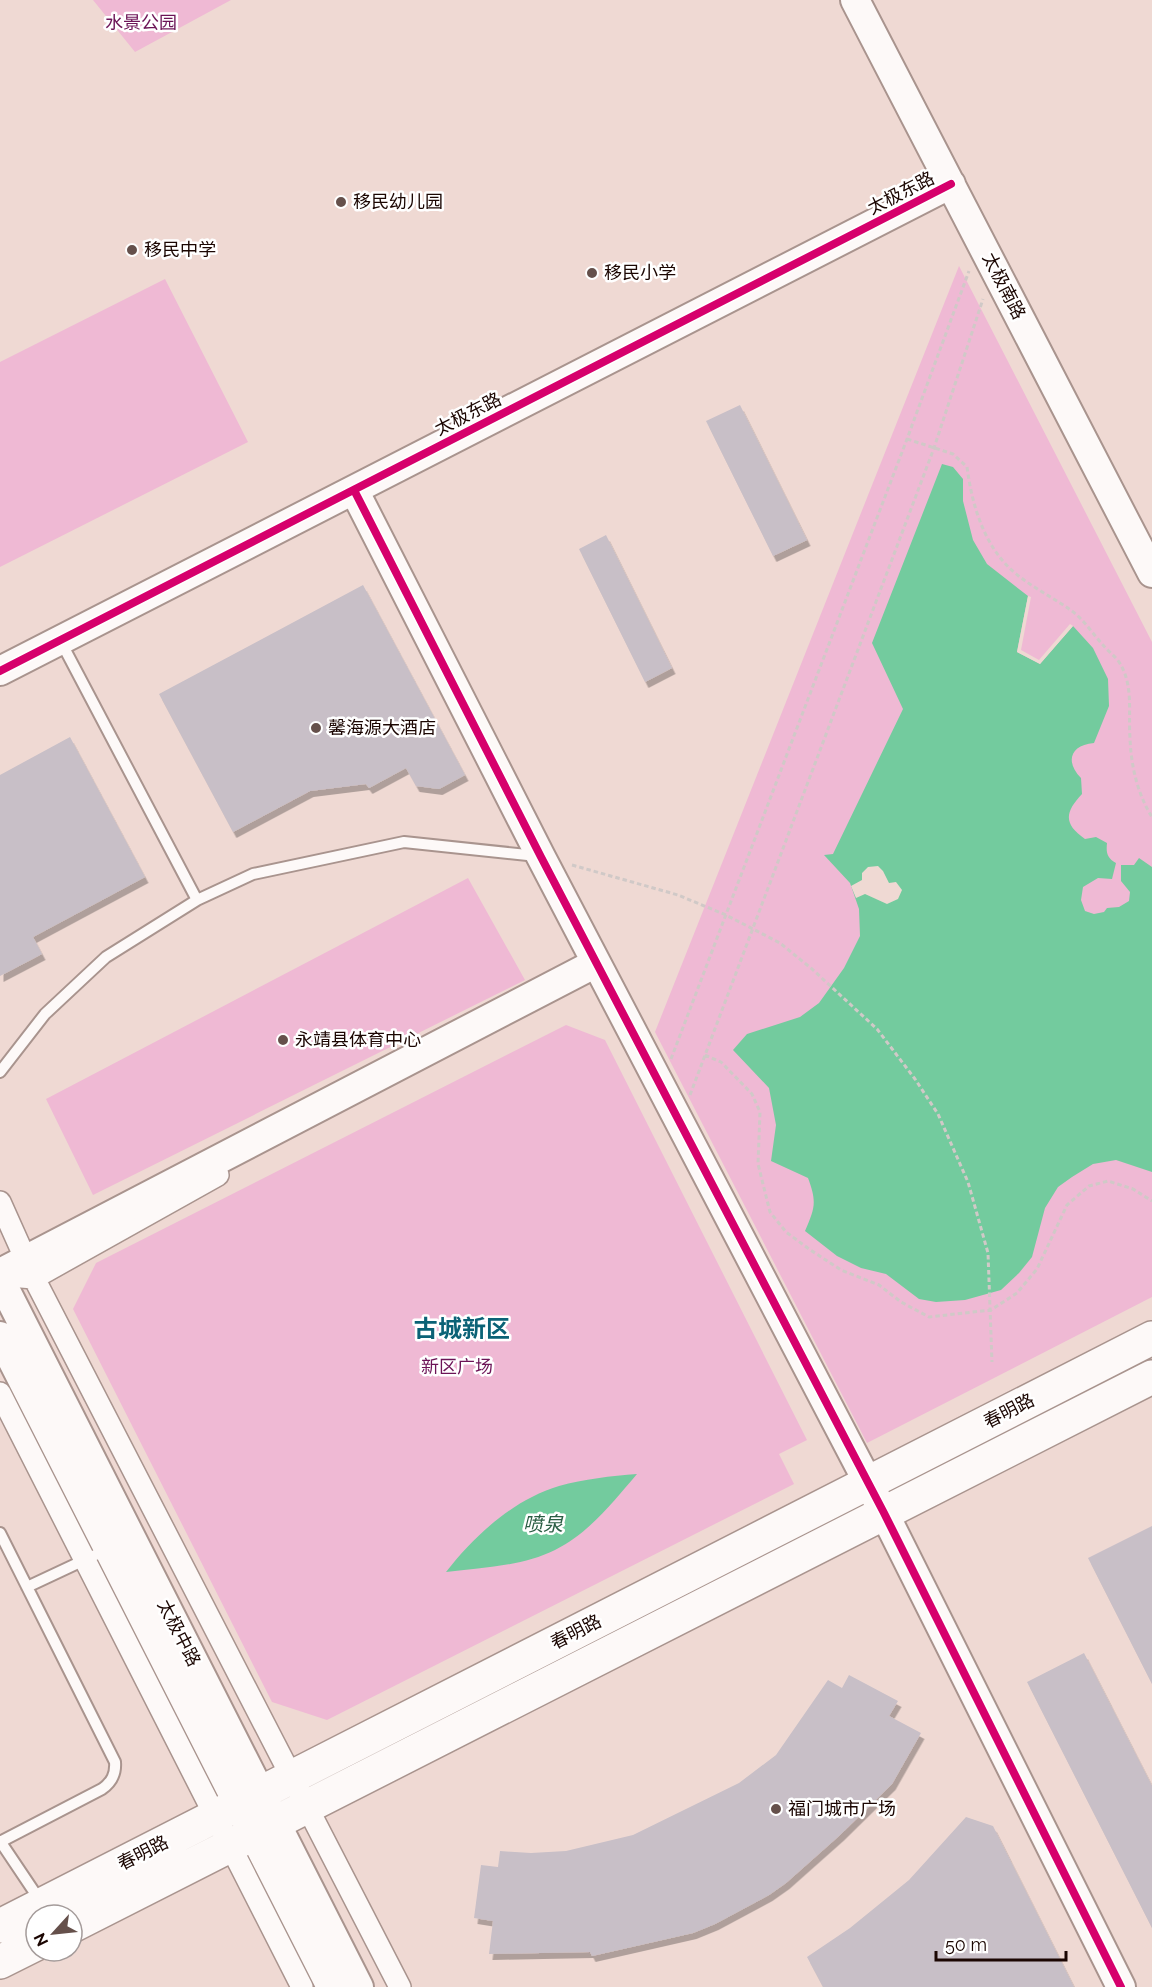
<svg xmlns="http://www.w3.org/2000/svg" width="1152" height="1987" font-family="Raleway,'Noto Sans SC',sans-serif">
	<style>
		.green { fill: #efb9d4 }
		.water { fill: #73cb9e }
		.pier { fill: #efd9d3 }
		.building { fill: #c8bfc7; filter: url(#shadow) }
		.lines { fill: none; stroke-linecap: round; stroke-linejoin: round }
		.lane-casing { stroke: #a9948e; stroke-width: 14 }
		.street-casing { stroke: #a9948e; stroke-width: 24 }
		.secondary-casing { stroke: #a9948e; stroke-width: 32 }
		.primary-casing { stroke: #a9948e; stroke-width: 36 }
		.path { stroke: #d0c9c7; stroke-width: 3; stroke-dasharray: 4.5 3; stroke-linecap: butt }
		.lane { stroke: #fdf9f8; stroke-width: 10 }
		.street { stroke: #fdf9f8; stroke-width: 21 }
		.secondary { stroke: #fdf9f8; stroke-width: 28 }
		.primary { stroke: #fdf9f8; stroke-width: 33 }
		.cycleway-casing { stroke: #fff; stroke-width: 11 }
		.cycleway { stroke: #d6006c; stroke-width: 8 }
		.poi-dot { fill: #65504b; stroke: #fff; stroke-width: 2 }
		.labels { text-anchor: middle; stroke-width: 5; stroke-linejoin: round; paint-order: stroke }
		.park-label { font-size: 18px; fill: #6c1457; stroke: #fff }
		.street-label { font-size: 18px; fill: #1b0602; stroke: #fff }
		.poi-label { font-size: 18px; fill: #1b0602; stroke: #fff; text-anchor: start }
		.water-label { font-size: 20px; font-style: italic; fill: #2b5e44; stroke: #fff }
		.district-label { font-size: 24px; font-weight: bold; fill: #0b6276; stroke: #fff }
	</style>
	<defs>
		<filter id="shadow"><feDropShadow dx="3.5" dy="6" stdDeviation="0" flood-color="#0004"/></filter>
	</defs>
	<rect width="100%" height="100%" fill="#efd9d3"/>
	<path class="green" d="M93,0H231L135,52Z
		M959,266L1152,642V1297L867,1443L655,1032Z
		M165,279L248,442L0,567V362Z
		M468,878L525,980L93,1195L46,1099Z
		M566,1025L605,1040L807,1440L779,1454L794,1484L327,1720L272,1702L73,1309L96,1263Z"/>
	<path class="water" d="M942,464L953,467L963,479V501L973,540L987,564L1028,596L1017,652L1040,664L1073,626L1093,648L1108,679L1109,706L1094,743C1070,745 1065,762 1081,778L1082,794C1065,812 1063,824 1085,839L1096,837L1107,843C1106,853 1107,858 1116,863L1112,879L1098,878L1083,887L1081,900L1085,911L1094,914L1104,912L1107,908L1119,907L1129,901L1130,892L1121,881V865H1134L1139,858L1152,867V1172L1116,1160L1093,1164L1072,1177L1058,1187L1045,1208L1032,1257L1019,1273L1001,1290L965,1300L936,1302L919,1299L886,1274L861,1268L837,1256L805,1231C815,1208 817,1202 808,1178L771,1161L776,1125L769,1088L733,1050L747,1034L800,1017L819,1003L844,968L860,936L859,909L850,883L824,855L833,854L903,709L872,643Z
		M637,1474C613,1502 589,1533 555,1550C523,1566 482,1568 446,1572C475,1535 513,1500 559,1486C584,1479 611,1476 637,1474Z"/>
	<path class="pier" d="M1028,596L1031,597L1021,650L1039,660L1070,624L1073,626L1040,664L1017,652Z
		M878,866L883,871L889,883L896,882L902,890L898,899L887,904L865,894L856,898L851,886L862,880V873L868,867Z"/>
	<path class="building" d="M740,405L807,540L773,556L706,421Z
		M606,535L672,668L645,682L579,549Z
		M363,585L465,775L439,789L416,786L406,768L369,788L366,784L310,791L233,832L159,694Z
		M70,737L145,877L33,937L42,954L0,976V775Z
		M1152,1526V1684L1088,1558Z
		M1084,1653L1152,1786V1928L1027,1682Z
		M849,1675L898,1701L889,1716L921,1733L892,1784L840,1835L786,1883L769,1895L715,1924L693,1933L592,1956L590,1952L489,1954L493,1921L474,1918L481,1865L498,1867L500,1851L531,1853L566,1851L633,1835L739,1783L776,1755L828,1680L842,1688Z
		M966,1817L993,1826L1074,1987H823L807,1957L850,1928L909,1880Z"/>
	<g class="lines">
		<g class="lane-casing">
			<path id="lane" d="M60,640L197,900
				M0,1072L45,1014L106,957L197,900L253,874L404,842L537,856
				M0,1533L115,1762C116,1774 112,1782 102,1789L0,1842
				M27,1587L108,1549
				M0,1841L41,1902"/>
		</g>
		<g class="street-casing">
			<path id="street" d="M0,1202L34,1278L400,1987
				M21,1277L34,1278L218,1175
				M0,1393L302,1987"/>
		</g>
		<g class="secondary-casing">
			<path id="secondary" d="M855,0L1152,573
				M354,490L541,857L884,1513L1121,1987
				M0,671L951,184
				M0,1273L596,963
				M0,1279L359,1987
				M0,1336L331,1987"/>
		</g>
		<g class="primary-casing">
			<path id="primary" d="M0,1926L1152,1338
				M72,1926L1152,1377
				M0,1962L36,1944"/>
		</g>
		<path class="path" d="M907,439L953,454L967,467C972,505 984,547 1015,573C1033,588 1054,598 1072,611C1084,620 1093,634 1103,645C1108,651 1115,656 1119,662C1134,685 1128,712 1130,738C1131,765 1137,793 1152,817
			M572,865L678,895L726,915L780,943L812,969L877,1029L915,1079L938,1114L968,1182L988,1253L992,1362
			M705,1055L721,1062L752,1094L760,1112L758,1164L770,1212L786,1232L809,1249L841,1270L879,1285L901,1302L929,1317L991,1310L1017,1293L1037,1269L1067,1205L1089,1186L1108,1181L1133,1189L1152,1201
			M671,1059L907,439L969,271
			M690,1095L934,448L983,299"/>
		<use href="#lane" class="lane"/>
		<use href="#street" class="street"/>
		<use href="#secondary" class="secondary"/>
		<use href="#primary" class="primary"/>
		<g class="cycleway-casing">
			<path id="cycleway" d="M354,490L541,857L884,1513L1121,1987
				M0,671L951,184"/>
		</g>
		<use href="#cycleway" class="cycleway"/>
	</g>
	<g class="poi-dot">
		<circle cx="341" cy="202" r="6"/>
		<circle cx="132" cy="250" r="6"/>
		<circle cx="592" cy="273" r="6"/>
		<circle cx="316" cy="728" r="6"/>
		<circle cx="283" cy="1040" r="6"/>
		<circle cx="776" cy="1809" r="6"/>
	</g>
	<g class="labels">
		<g class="park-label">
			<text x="141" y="29">水景公园</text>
			<text x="457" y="1373">新区广场</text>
		</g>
		<g class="street-label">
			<text transform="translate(901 193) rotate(-27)" y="6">太极东路</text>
			<text transform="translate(1004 286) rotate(63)" y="6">太极南路</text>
			<text transform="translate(468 414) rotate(-27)" y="6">太极东路</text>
			<text transform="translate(1009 1411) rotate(-27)" y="6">春明路</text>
			<text transform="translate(576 1632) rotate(-27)" y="6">春明路</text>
			<text transform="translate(179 1633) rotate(63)" y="6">太极中路</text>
			<text transform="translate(143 1853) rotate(-27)" y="6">春明路</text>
		</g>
		<g class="poi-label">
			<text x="353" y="208">移民幼儿园</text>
			<text x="144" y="256">移民中学</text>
			<text x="604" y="279">移民小学</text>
			<text x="328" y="734">馨海源大酒店</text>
			<text x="295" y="1046">永靖县体育中心</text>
			<text x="788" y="1815">福门城市广场</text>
		</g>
		<g class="water-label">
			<text x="543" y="1531">喷泉</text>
		</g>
		<g class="district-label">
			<text x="462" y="1337">古城新区</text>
		</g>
	</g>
	<g transform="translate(54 1933) rotate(243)"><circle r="28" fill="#ffffff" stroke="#a49b9a" stroke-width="1.5"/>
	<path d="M0-4.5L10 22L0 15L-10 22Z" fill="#65504b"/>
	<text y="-9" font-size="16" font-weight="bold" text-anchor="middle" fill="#1b0602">N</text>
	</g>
	<path d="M936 1951v9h130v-9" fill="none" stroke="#1b0602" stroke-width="3"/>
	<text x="945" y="1951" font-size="18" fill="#1b0602" stroke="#ffffff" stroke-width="4.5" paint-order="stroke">50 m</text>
</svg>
